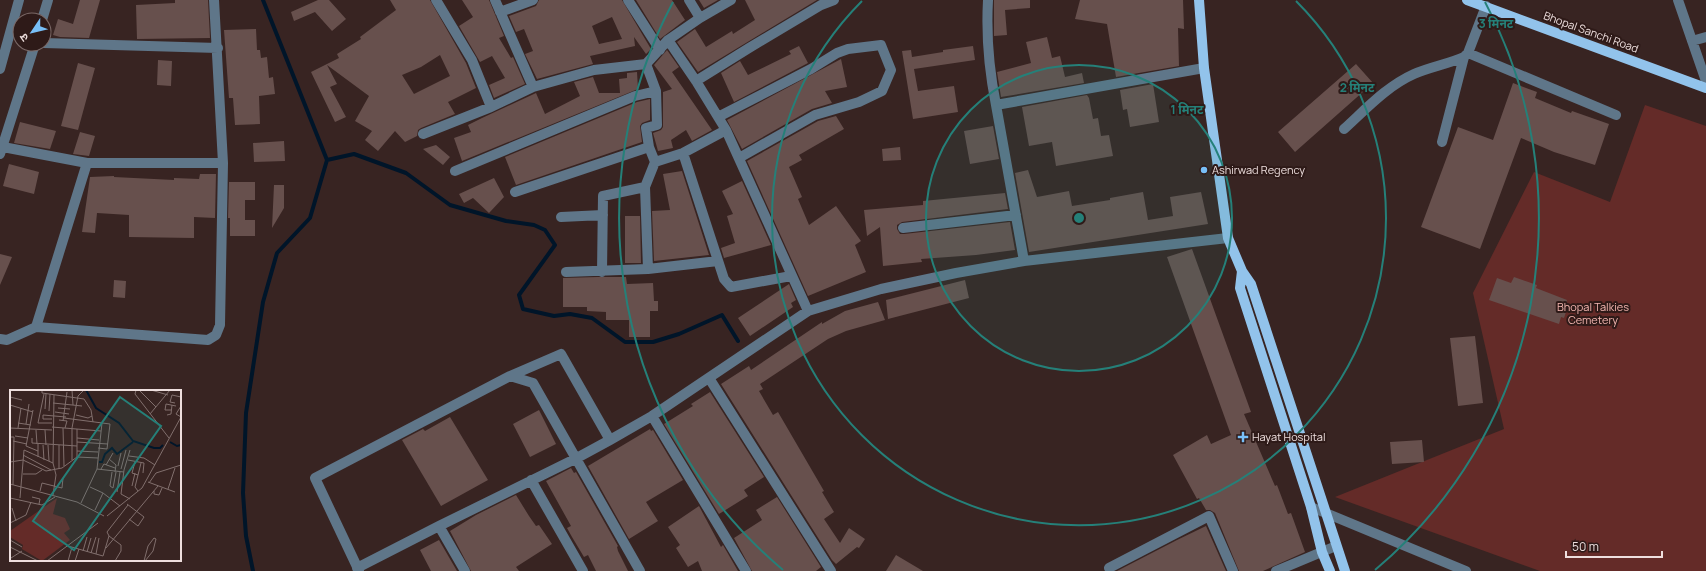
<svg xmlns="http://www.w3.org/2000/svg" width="1706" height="571" font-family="Manrope,'Noto Sans Devanagari',sans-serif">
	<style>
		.green { fill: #642b28 }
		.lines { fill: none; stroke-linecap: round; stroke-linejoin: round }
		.stream { stroke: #001529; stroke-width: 4 }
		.building { fill: #67504d; fill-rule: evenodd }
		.minor { stroke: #5f7689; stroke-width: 10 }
		.major { stroke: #92c3eb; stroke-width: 10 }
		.ring { fill: none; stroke: #258079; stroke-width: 2 }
		.poi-dot { fill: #78bff7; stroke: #2e1a18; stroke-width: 1.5 }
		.labels { text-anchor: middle; stroke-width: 4; stroke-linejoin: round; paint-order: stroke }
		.street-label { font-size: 11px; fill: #eedfde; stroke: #2e1a18 }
		.poi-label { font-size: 11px; fill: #eedfde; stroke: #2e1a18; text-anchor: start }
		.park-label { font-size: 11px; fill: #f4b7b1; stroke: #2e1a18 }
		.inset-river { fill: none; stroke: #001529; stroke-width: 2 }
		.inset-road { fill: none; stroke: #816f6d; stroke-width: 1 }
		.view { fill: #258079; fill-opacity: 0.15; stroke: #258079; stroke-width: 2 }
		.inset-edge { fill: none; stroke: #eedfde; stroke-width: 2 }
		.centre { fill: #258079; stroke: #2e1a18; stroke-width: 2 }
		.ring-label { font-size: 12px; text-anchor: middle; font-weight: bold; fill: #258079; stroke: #2e1a18; stroke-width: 4; stroke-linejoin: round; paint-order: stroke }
	</style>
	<rect width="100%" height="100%" fill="#382422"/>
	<path class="green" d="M1645,105L1706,126V571H1540L1335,497L1504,429L1473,293L1534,172L1610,202Z"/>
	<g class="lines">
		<path class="stream" d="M327,160L354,154L406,173L450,205L506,221L534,225L545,230L555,245L519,295L523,309L554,316L570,314L592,318L625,342H653L679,334L722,315L738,341
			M253,571L246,536L243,493L246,413L263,302L277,253L310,218L327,160L263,0"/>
	</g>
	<path class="building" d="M80,0H100L89,38L60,37L53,35L58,19L73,24Z
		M175,0H208L210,38L137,39L136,5L175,3Z
		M318,0H329L346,19L332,31L315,12L294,21L291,12Z
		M390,0H430L466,63L476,88L448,102L455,114L421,128L418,130L417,136L405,142L395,131L378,151L365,140L372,131L355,121L369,96L327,65L337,84L330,87L346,117L335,122L311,72L339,58L337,54L361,39L360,37L396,10ZM440,55L450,76L414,94L402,75L421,67Z
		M462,0H489L504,36L499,38L511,58L513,57L525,84L494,98L489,85L505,78L492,56L480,62L459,26L473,17Z
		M539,0H622L651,49L646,54L634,37L635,46L590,56L593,64L537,79L525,54L533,51L524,29L516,32L509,16L536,6ZM612,17L622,39L599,44L592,26Z
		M636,0H672L685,20L660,39Z
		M699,0H718L704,8Z
		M745,0H817L698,72L677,42L695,29L706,47L732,31L733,34L755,20Z
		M994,0H1030V8L1005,10L1007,35L994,36Z
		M1080,0H1183L1184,29L1178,28L1179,66L1116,77L1107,24L1075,19Z
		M256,29L257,50H260L261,58L267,57L269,78L273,77L275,94L259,96L260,124L235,125L233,98H229L224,30Z
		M1047,37L1052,58L1060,56L1065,77L1082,73L1084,83L1001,97L997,72L1031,63L1026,42Z
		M799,46L808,63L734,102L721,73L740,61L748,75L791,54L789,51Z
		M973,46L975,60L914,69L918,91L954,86L958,112L913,119L902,51L911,50L912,57L943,52V50Z
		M667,50L679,67L672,72L712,130L692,141L686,130L671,140L673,148L658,151L653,133L661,130L663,127V92L672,89L654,65Z
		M841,59L847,87L825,91L832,103L812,109L742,149L727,120Z
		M158,60L172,61L171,86L157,85Z
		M78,63L95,68L78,130L61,126Z
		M1356,64L1373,83L1295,152L1278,132Z
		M637,72L638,89L462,161L454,138L471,132L468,125L482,118L536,93L545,114L580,96L574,82L593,77L599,93H620L619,79L627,78V73Z
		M1513,83L1537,92L1535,98L1571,113L1572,111L1609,124L1595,165L1554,152L1521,138L1480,249L1421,227L1458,127L1493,140Z
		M1153,84L1159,122L1130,127L1127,109L1123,110L1120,90Z
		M1087,95L1089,98L1093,119L1098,118L1101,136L1109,135L1113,156L1056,166L1052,142L1029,146L1022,107Z
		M650,99V120L642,123L640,126L642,142L516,185L505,157L637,102Z
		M836,116L844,129L799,155L802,160L789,167L802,197L798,199L809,225L836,206L861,241L855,245L866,272L808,296L747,161L818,121Z
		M20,122L56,131L50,149L14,143Z
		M993,126L999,159L970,164L964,131Z
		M80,132L95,136L89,156L73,154Z
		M284,141L285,161L254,162L253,143Z
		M436,145L450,157L443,165L423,149Z
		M900,147L901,160L883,161L882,149Z
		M9,164L39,172L34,194L3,186Z
		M1028,170L1037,197L1069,191L1072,206L1110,200V198L1143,192L1148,220L1173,216L1170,197L1201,192L1208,224L1029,252L1015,173Z
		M682,171L709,255L654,261L652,211L670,210L663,174Z
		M200,174H216L215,218L194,217V238L129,237V215L97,213L95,233L82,232L90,177L114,176V177L174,180V178L199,179Z
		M494,178L504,197L489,213L473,198L464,203L459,194Z
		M742,181L771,245L724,258L721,248L735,243L727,216L733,214L722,191Z
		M229,182H255V200H245V220H255V236H230V218H228Z
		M274,185H284V208L272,228Z
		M1005,193L1008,209L902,222L897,225V229L900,234H904L1010,222L1015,250L976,255L921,259L922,262L883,266L880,227L867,236L864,210L923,205V201Z
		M625,216H640L641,263H625Z
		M1192,249L1251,412L1244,414L1275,486L1277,485L1288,514L1291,513L1305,552L1263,571H1239L1215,513L1210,510H1206L1199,498L1197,499L1173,455L1207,435L1211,444L1231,435L1167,257Z
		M0,254L12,257L0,285Z
		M597,277H626L627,284L653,283L654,301H658V311H650V337H629V320H606V312L587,311V307H563V278Z
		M1514,277L1537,285L1536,288L1567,300L1565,308L1567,309L1564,318L1561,317L1559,324L1489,300L1497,278L1511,283Z
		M114,280L126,281L125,298L113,297Z
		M965,280L969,298L888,319L886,300Z
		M789,284L796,300L791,303L793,307L750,336L738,318Z
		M878,302L885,320L846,331L828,339L760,384L763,389L759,391L773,415L778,412L824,491L822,492L834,512L824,519L840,543L849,528L865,539L859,548L857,547L836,564L832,560L721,384L749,366L751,370L822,322V324L845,311Z
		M1475,336L1483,403L1458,406L1450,338Z
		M710,392L764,477L744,490L748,496L719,514L664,424L693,406L691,404Z
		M539,410L556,444L530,457L513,424Z
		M450,417L488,480L441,506L402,440L423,429L425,431Z
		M650,429L651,431L653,430L683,480L646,502L658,521L629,539L588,466Z
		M1422,440L1424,462L1392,464L1390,442Z
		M571,468L574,473L576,472L618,546L617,547L618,551L628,571H596L588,555L584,557L572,537L567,528L571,526L546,481Z
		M516,495L529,516L536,526L539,525L552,544L516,567L519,571H471L450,531L476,515Z
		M777,497L821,567L816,571H752L734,538L762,520L756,510Z
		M699,506L721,547L723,545L738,571H702L698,561L688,567L676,548L680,545L668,527Z
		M1206,526L1226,571H1117L1177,540Z
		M439,540L457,571H431L420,550Z
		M896,555L923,571H886Z"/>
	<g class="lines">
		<path class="minor" d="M436,0L472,60L491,107
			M495,0L533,87
			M628,0L660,50
			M689,0L700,18
			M988,0C986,36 989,70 996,105
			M1678,0L1706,81
			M500,12L533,0
			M42,20L48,0
			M668,40L696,81L726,130L808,311
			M1692,41L1706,37
			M44,43L218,48
			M1468,53L1616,115
			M646,64L656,91L657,125L646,128L649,147L655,162
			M0,69L19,0
			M696,81L749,48L821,5L834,0
			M718,117L811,69L837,53L848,49L881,45L891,70L882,91L859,102L815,115L739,158
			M1344,129C1366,109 1387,86 1414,74C1430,67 1448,64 1464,57L1468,53L1486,6
			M423,134L491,107L533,87L594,70L646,64L668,40L700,18L731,0
			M1442,142L1464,57
			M3,147L87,163H223
			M683,153L724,279L731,287L791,276
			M0,154L35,44
			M455,171L635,96L656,91
			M515,192L649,147
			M561,217L603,215
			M903,228L1016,215
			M1024,261L996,105L1204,68
			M648,269L645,187L655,162L683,153L726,130
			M566,272L648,269L718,261
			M602,272L603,196L645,187
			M36,327L87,163
			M0,339L7,340L36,327L208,340L216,335L220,325L223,163L214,0
			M510,376L533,383L640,571
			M709,378L831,571
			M652,416L746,571
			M531,480L583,571
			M1311,507L1466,571
			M439,526L465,571
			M357,568L439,526L575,459L610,440L652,416L808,311L881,289L956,273L1024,261L1228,238
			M1109,568L1209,516L1233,571
			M359,571L315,478L510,376L561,354L610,440
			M1276,571L1336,546"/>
		<path class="major" d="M1199,0L1204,68L1228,238L1242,271L1251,284L1345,571
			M1467,0L1706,88
			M1242,271L1240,288L1311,507L1322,552L1330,571"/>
	</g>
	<circle cx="1079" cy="218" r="153" fill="#258079" fill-opacity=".12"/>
	<g class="ring">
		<circle cx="1079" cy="218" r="153"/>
		<path d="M1296 1A307 307 0 1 1 862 1"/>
		<path d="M783 570A460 460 0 0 1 673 2M1485 2A460 460 0 0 1 1375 570"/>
	</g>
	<g class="poi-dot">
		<circle cx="1204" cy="170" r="4"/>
		<path d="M1241 431h4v4h4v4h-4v4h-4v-4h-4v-4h4z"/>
	</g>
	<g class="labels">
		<g class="street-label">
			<text transform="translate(1591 32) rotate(20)" y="4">Bhopal Sanchi Road</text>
		</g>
		<g class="poi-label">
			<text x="1212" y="174">Ashirwad Regency</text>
			<text x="1252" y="441">Hayat Hospital</text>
		</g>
		<g class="park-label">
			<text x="1593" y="311">Bhopal Talkies<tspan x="1593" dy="13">Cemetery</tspan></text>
		</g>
	</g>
	<g transform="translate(10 390)">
		<rect width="171" height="171" fill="#382422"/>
		<path d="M47,108L43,124L55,128L60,139L54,143L60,150L32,171L12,159L13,155L0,147V141Z" fill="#642b28"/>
		<path class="inset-river" d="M76,0L86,18L109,33L123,51L144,58H150L153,55M160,52L167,56L171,55M89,72H92L95,64L102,58L107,64L123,52"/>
		<path class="inset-road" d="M32,0V3L74,9L81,20L83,32M62,0L63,15M126,0L125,4L159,48M129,0L146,17M141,0L158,5M34,4L28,33H42M0,7L12,10M43,13L72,16M165,13L160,12L162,5L171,7M0,15L23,22M48,18L60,19M35,19L36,4M23,20L16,56L28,61M161,20H155L156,14L166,16M39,21L40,4M45,22L59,24M140,24L160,0M66,25L78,28L82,26M157,25L161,24L162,15M171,27L166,24L171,16M54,28L100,34L97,59L88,58M42,29H33V25L56,27M49,30L57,31L55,38M53,31L57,2M8,33L21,35M16,34L19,14M42,37L91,41M0,38L42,40M8,38L11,18M53,38L54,76M67,39V67M26,40L27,54M35,40L36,55M5,46L18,48M0,47H4L3,95M22,48V53L67,56M67,48L89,50M3,51L17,54M67,52L98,54M33,55L34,70M38,55L39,71M67,61L88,62M13,65L41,80M119,66L134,68L145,75M28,67V54M99,69L106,75L105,82M62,70V38L68,6L73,1M118,70L134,73L133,83M0,72L13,70L36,81L52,78L67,67L88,68M125,72L122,83L128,85M96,75L103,63M108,76L111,63M49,79V55M87,79L114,82M91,79L94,74L105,78M111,79L116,60M102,82L100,96L103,98L106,82M13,84H26L32,80M138,92L165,102M139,93L146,83L171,75M0,94L67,112L94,126M122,96L125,83M80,97L93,103L85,120M158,99L165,78M30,101L32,93L52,98L53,88M128,101L125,97L131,73M144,101V104L149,105L152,98M107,102L110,82M93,103L110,116M43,105L46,85L43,73L44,5M22,107L30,109L29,114M0,108L32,115L45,107M10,108L14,60L43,73M120,109L111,104L114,80L120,60M71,113L87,79L92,33M117,114L134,127L128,136L119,129M2,118L6,131M97,126L132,98L171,27M0,133L16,125L21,112M0,150L12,157M58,156L93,166L99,146M0,157L28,171M96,158L148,96M73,161L77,147M77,162L81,148M81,163L86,147M86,164L89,148M1,168L12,161M37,171L88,133M58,171L62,157M65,171L69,159M105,171L111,161V155L99,146L97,142L118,115M134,171L138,156L144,148L146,149L143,161L135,171"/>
		<path class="view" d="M110,7L151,36L64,160L23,131Z"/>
		<rect width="171" height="171" class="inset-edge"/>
	</g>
	<circle cx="1079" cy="218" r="6" class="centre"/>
	<g class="ring-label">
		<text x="1496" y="28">3 मिनट</text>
		<text x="1357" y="92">2 मिनट</text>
		<text x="1187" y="114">1 मिनट</text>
	</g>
	<g transform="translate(32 32) rotate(235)"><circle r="19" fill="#2e1a18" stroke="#7b6967"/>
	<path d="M0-3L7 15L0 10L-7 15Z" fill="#78bff7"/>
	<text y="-6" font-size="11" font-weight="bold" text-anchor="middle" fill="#eedfde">उ</text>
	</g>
	<path d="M1566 551v6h96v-6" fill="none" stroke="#eedfde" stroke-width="2"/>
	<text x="1572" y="551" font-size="12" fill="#eedfde" stroke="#2e1a18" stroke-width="3" paint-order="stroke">50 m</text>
</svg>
